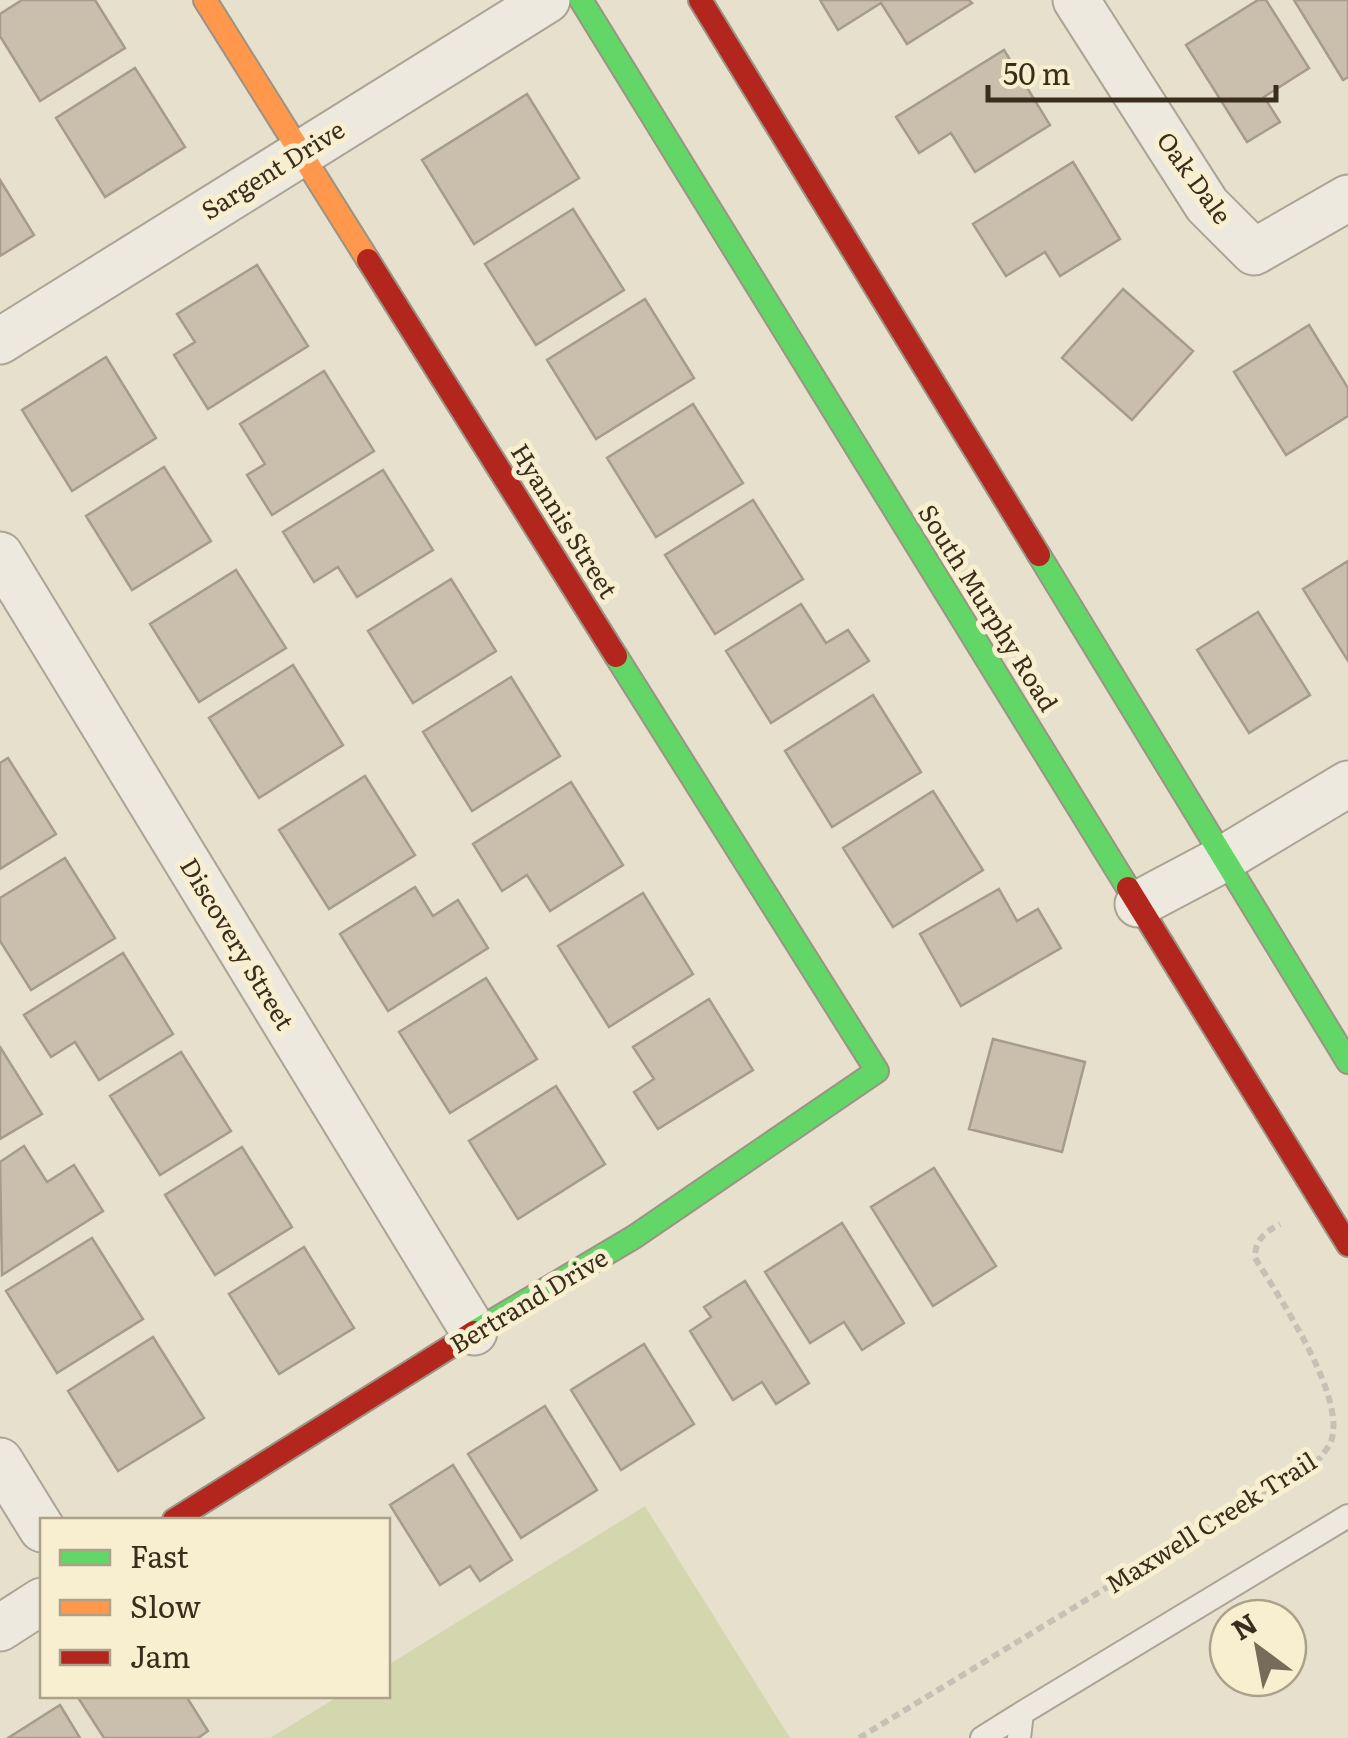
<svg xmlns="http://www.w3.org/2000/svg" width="1348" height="1738" font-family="Literata,serif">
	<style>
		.green { fill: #d4d7ad }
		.building { fill: #cabead; stroke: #a79b8b; stroke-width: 2.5 }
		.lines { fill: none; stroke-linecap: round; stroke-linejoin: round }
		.lane-casing { stroke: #aba496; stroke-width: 26 }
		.street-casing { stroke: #aba496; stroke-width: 49 }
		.fast-casing { stroke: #9b9485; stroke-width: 26 }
		.slow-casing { stroke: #9b9485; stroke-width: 26 }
		.jam-casing { stroke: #9b9485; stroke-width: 26 }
		.path { stroke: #c7c1b5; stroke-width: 6; stroke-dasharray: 8 5; stroke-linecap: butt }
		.lane { stroke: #eee9de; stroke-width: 22 }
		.street { stroke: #eee9de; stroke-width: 45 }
		.fast { stroke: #63d668; stroke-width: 22 }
		.slow { stroke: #ff974d; stroke-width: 22 }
		.jam { stroke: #b3261e; stroke-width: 22 }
		.labels { text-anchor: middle; stroke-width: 10; stroke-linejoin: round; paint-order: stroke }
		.street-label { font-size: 25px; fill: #3b2d1c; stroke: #f8efd1 }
	</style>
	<rect width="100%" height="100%" fill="#e6e0cc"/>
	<path class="green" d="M645,1506L790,1738H270L339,1696H388V1665Z"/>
	<path class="building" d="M22,0H95L125,48L40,101L0,36V14Z
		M820,0H969L972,3L907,44L881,3L838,30Z
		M1258,0H1266L1309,68L1264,97L1280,122L1247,142L1186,45Z
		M1294,0H1348V77L1343,80Z
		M1004,50L1050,125L975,172L951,133L919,153L896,117Z
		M135,68L185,147L105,197L56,118Z
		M527,94L579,178L474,244L422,160Z
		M1073,162L1120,239L1060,276L1045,252L1006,276L973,224Z
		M0,180L34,235L0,256Z
		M573,209L624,290L536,345L485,264Z
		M257,265L308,346L208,409L174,355L195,342L177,314Z
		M1123,289L1193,351L1132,420L1062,358Z
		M645,299L694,378L596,439L547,360Z
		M1309,325L1348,388V416L1286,455L1234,372Z
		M106,357L156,438L72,491L22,410Z
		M324,371L374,451L272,515L247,475L265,464L240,424Z
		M693,404L743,483L656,537L607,458Z
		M164,467L211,541L132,590L86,516Z
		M383,470L433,550L357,597L338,567L314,582L283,532Z
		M753,500L803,579L715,634L665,555Z
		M1348,561V661L1303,589Z
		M236,570L286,648L199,702L150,624Z
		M451,579L496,651L413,703L368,631Z
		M801,604L826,643L848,630L869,661L771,723L726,651Z
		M1258,612L1310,695L1249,733L1197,650Z
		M293,665L343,745L259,798L209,718Z
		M511,677L560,756L472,811L423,732Z
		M873,695L921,772L832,827L785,751Z
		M8,758L56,834L0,869V763Z
		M365,776L415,855L329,909L279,830Z
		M571,782L623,865L550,911L527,875L502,891L473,844Z
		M933,791L983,870L893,927L843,848Z
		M65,858L115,938L31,990L0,941V898Z
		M415,887L433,916L458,900L488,948L388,1011L340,934Z
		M999,889L1017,921L1038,909L1061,948L961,1006L920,934Z
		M643,893L693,974L609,1027L558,946Z
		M123,953L173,1034L99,1080L75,1042L51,1057L24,1015Z
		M486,978L537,1059L450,1113L399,1032Z
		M709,999L753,1070L658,1129L634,1092L654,1079L633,1047Z
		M993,1039L1085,1062L1062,1152L969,1129Z
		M0,1047L42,1114L0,1139Z
		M181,1052L231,1131L160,1175L110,1096Z
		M556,1086L605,1164L518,1219L469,1141Z
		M24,1146L47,1182L74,1165L103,1211L2,1275L0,1162Z
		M242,1147L292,1227L215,1275L165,1195Z
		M934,1168L996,1266L933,1306L871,1207Z
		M842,1223L904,1323L862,1350L844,1322L810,1343L765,1272Z
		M92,1238L143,1319L57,1373L6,1291Z
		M304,1247L354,1328L279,1374L229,1294Z
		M745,1281L809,1383L776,1404L762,1382L733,1400L690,1331L711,1317L704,1307Z
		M153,1337L204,1418L118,1471L68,1391Z
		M644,1344L694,1424L621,1470L571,1390Z
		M545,1406L597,1490L521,1538L468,1454Z
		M453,1465L512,1560L480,1581L470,1566L440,1585L390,1505Z
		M77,1696H186L208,1731L198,1738H104Z
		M60,1705L80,1738H8Z"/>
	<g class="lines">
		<g class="lane-casing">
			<path id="lane" d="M982,1738L1022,1713
				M1019,1738L1022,1713L1348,1516"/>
		</g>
		<g class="street-casing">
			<path id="street" d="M1076,0L1207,205L1254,252L1348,198
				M0,341L547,0
				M0,555L474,1332
				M1138,904L1223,859L1348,784
				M0,1461L42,1529
				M0,1628L42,1601"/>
		</g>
		<g class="fast-casing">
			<path id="fast" d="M581,0L1128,888
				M1039,555L1348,1062
				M474,1332L634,1237L877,1071L616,656"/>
		</g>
		<g class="slow-casing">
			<path id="slow" d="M205,0L368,260"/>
		</g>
		<g class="jam-casing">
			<path id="jam" d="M700,0L1039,555
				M368,260L616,656
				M1128,888L1348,1245
				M174,1520L474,1332"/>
		</g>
		<path class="path" d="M859,1738L1320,1458C1324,1452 1331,1445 1332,1438C1344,1393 1279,1297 1255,1258C1255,1240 1265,1232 1280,1224"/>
		<use href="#lane" class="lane"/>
		<use href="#street" class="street"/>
		<use href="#fast" class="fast"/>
		<use href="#slow" class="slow"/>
		<use href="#jam" class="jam"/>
	</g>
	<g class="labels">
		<g class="street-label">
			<text transform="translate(273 170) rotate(-32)" y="9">Sargent Drive</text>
			<text transform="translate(1194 178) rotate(54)" y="9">Oak Dale</text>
			<text transform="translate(564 521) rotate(58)" y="9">Hyannis Street</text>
			<text transform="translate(988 608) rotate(58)" y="9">South Murphy Road</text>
			<text transform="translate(237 944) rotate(59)" y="9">Discovery Street</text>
			<text transform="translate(529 1301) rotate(-31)" y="9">Bertrand Drive</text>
			<text transform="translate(1211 1523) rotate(-32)" y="9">Maxwell Creek Trail</text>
		</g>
	</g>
	<rect x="40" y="1518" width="350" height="180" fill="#f8efd1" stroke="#aca189" stroke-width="2.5"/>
	<rect x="60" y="1550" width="50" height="15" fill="#63d668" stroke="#aca189" stroke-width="2.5"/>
	<text x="130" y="1568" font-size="30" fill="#3b2d1c">Fast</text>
	<rect x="60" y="1600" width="50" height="15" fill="#ff974d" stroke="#aca189" stroke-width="2.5"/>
	<text x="130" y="1618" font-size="30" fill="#3b2d1c">Slow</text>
	<rect x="60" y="1650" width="50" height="15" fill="#b3261e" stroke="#aca189" stroke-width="2.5"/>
	<text x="130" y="1668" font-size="30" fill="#3b2d1c">Jam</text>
	<g transform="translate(1258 1648) rotate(328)"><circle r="48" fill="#f8efd1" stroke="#aca189" stroke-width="2.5"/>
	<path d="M0-8L18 38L0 25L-18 38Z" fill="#776c5a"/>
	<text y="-15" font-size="28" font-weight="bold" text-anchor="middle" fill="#3b2d1c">N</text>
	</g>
	<path d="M988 85v15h288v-15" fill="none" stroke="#3b2d1c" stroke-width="5"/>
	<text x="1003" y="85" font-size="30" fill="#3b2d1c" stroke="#f8efd1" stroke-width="8" paint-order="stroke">50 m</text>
</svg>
